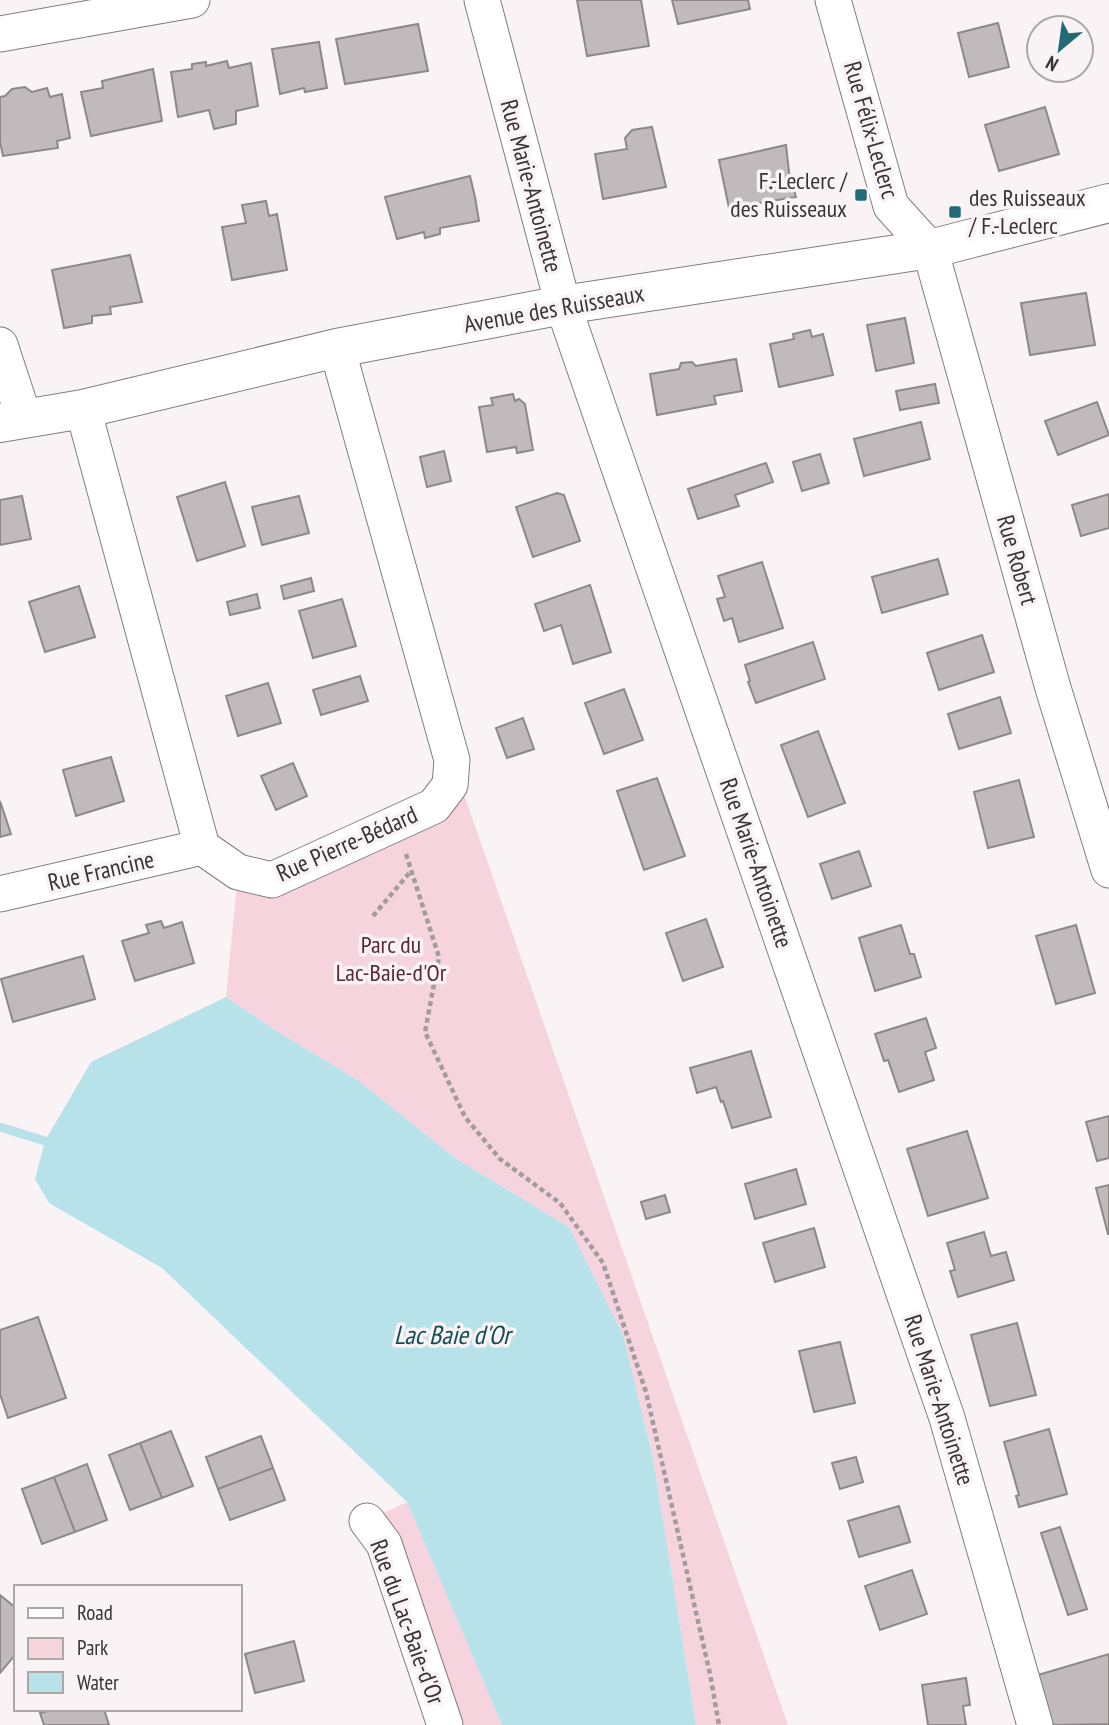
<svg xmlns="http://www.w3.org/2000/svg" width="1109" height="1725" font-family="'PT Sans Narrow',sans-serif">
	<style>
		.green { fill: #f5d4dd }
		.water { fill: #b8e2e9 }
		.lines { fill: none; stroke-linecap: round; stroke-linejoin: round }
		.stream { stroke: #b8e2e9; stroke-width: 9 }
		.building { fill: #c1babc; stroke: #8e8889; stroke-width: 2 }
		.street-casing { stroke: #837d7e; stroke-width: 37 }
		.secondary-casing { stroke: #837d7e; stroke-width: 40 }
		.path { stroke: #a19c9e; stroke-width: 4.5; stroke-dasharray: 5 3.5; stroke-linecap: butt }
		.street { stroke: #fff; stroke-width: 35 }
		.secondary { stroke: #fff; stroke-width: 38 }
		.poi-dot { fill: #226b76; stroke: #faf3f5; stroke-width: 2.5 }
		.labels { text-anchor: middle; stroke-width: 7; stroke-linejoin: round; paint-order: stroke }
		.street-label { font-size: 24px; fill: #373435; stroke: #faf3f5 }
		.poi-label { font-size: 24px; fill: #373435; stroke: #faf3f5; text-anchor: end }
		.park-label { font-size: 24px; fill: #582738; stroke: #faf3f5 }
		.water-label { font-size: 26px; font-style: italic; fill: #0f4c54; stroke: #faf3f5 }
	</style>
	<rect width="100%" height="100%" fill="#faf3f5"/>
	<path class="green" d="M452,760L788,1725H696L653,1458L623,1335L569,1227L455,1158L359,1081L283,1035L226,997L238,872L273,880L434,806Z
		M407,1502L502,1725H445L367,1521Z"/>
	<path class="water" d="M226,997L283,1035L359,1081L455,1158L569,1227L623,1335L653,1458L696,1725H502L407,1502L162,1268L49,1203L35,1179L45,1141L91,1062Z"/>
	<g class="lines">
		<path class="stream" d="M0,1127L45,1141"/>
	</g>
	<path class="building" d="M577,0H641L649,46L587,56Z
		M672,0H748L750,9L678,24Z
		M998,23L1009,67L969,77L958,33Z
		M418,24L428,71L345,84L336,39Z
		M319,42L327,88L305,92L304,88L280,94L272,49Z
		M227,61L229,68L251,63L258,106L236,111V124L214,129L209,110L178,117L171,72L192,69V64L206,62V66Z
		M153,69L162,121L91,136L81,92L103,88L102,81Z
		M25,87L32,92L47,88L50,97L62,94L70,138L57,141L58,148L3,156L0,142V97L5,96L12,89Z
		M1045,107L1059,154L999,171L985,125Z
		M652,127L666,187L603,199L595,154L627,149L625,138L632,130Z
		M786,145L789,172L796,197L729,208L719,160Z
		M470,176L475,197L479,221L440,228V234L425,238L424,232L397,239L385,197Z
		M266,201L269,216L277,214L287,270L232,280L222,227L246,223L242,205Z
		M130,255L142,302L110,307L111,314L92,316V323L64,328L52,270Z
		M1086,293L1095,345L1030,355L1021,303Z
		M905,318L914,363L876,371L867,325Z
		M810,330L812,337L823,334L833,375L779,387L770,344L794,339L793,334Z
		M736,359L742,391L714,396L716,404L657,415L650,374L679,369L681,363L692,362L696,366Z
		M935,384L939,403L900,410L896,391Z
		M513,394L515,401L519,399L525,404L533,450L517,453L516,447L487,452L479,407L493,405L491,398Z
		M1097,402L1109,435L1058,455L1045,421Z
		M921,422L930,459L864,476L854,439Z
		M444,451L451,481L427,487L420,457Z
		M820,454L829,483L802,491L793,462Z
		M766,463L773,482L735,495L739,506L698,519L688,489Z
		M225,482L245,546L197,561L177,497Z
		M557,493L564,495L580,541L533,557L516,507Z
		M1109,494V528L1081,536L1072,505Z
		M22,496L31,539L0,545V500Z
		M299,496L309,533L262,545L252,507Z
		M938,559L948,594L882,613L872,577Z
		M762,562L783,628L739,642L732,618L724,621L717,599L725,597L718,576Z
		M311,578L314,591L284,599L281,586Z
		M590,585L611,652L573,664L561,625L544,631L535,604Z
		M79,586L95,637L45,652L29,602Z
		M257,594L260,608L230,615L227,602Z
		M342,599L356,646L313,658L299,611Z
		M982,635L994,672L939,690L927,653Z
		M813,642L825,679L756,703L748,682L750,681L745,665Z
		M360,676L368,701L321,715L313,690Z
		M268,683L281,723L238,736L226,696Z
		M624,689L643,740L604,754L585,703Z
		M1000,697L1011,733L959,749L948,714Z
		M523,718L534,749L507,758L496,728Z
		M818,731L845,803L808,817L781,745Z
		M111,757L124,801L76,816L63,770Z
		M293,763L307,796L276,810L261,776Z
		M657,778L685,856L644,870L617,791Z
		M1019,780L1034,837L988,848L974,792Z
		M0,801L11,834L0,837Z
		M859,851L871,886L832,899L820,864Z
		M706,919L723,967L683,981L666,933Z
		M161,921L164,928L182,922L194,963L135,981L122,941L149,933L146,925Z
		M901,925L910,954H914L921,977L875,991L859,938Z
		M1076,925L1095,993L1056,1004L1036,936Z
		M83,956L95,999L13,1022L1,979Z
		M926,1018L936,1048L925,1052L934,1080L899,1092L888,1060L884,1061L875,1034Z
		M751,1051L771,1117L732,1128L723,1101L721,1102L716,1087L697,1093L690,1068Z
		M1109,1116V1158L1097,1161L1086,1122Z
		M967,1131L988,1198L928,1216L907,1149Z
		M796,1169L806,1204L755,1219L745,1184Z
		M1109,1185V1234H1108L1096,1188Z
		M665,1195L670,1212L646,1219L641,1202Z
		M814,1228L825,1267L775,1282L763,1243Z
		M984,1232L991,1256L1006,1252L1014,1280L958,1297L950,1271L955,1270L947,1243Z
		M38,1317L66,1398L8,1418L0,1394V1330Z
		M1017,1323L1036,1395L990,1406L971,1335Z
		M840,1342L855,1403L814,1412L799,1351Z
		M1049,1429L1067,1494L1019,1507L1016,1496L1019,1495L1004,1442Z
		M171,1431L193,1486L162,1498L140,1443Z
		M261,1436L273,1468L218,1489L206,1457Z
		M140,1443L162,1498L130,1510L109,1455Z
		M856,1457L863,1482L840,1489L832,1463Z
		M87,1464L107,1520L75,1532L54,1477Z
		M273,1468L285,1500L230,1520L218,1489Z
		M54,1477L75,1532L42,1544L22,1489Z
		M899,1506L910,1542L859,1557L848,1521Z
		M1060,1527L1087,1609L1068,1615L1041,1533Z
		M912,1570L927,1614L880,1630L865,1586Z
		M0,1595L16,1608V1654L0,1673Z
		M294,1641L304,1681L255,1693L245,1654Z
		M1109,1654V1724L1053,1725L1038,1675Z
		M966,1678L970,1705L963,1706L966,1725H928L922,1685Z
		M55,1709H104L109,1725H44L40,1713Z"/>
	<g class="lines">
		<g class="street-casing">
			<path id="street" d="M482,0L563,305L947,1418L1035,1725
				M833,0L891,206L930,249L1053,688L1109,870
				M0,34L192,0
				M0,345L24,418
				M83,409L202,847L238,872L272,880L434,806L450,785L452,760L337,348
				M0,894L202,847
				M367,1521L384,1544L445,1725"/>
		</g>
		<g class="secondary-casing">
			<path id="secondary" d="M0,423L83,409L337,348L563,305L930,249L1109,203"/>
		</g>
		<path class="path" d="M406,854L439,957L425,1032L465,1117L500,1159L560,1203L603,1263L646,1392L710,1674L719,1725
			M373,916L411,871"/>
		<use href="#street" class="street"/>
		<use href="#secondary" class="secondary"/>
	</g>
	<g class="poi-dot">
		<rect x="854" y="188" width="14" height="14" rx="3.5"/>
		<rect x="948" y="205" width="14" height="14" rx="3.5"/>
	</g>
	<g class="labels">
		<g class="street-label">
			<text transform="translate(871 130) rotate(74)" y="8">Rue Félix-Leclerc</text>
			<text transform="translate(531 186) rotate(75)" y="8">Rue Marie-Antoinette</text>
			<text transform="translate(554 309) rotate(-10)" y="8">Avenue des Ruisseaux</text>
			<text transform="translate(1017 560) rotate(74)" y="8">Rue Robert</text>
			<text transform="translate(347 844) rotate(-24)" y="8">Rue Pierre-Bédard</text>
			<text transform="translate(756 863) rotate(71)" y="8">Rue Marie-Antoinette</text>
			<text transform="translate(101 871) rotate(-13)" y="8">Rue Francine</text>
			<text transform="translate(939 1400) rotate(72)" y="8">Rue Marie-Antoinette</text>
			<text transform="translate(407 1622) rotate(70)" y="8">Rue du Lac-Baie-d'Or</text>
		</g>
		<g class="poi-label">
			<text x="847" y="189">F.-Leclerc /<tspan x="847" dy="28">des Ruisseaux</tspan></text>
			<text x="969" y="206" text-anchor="start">des Ruisseaux<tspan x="969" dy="28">/ F.-Leclerc</tspan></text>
		</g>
		<g class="park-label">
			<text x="391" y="953">Parc du<tspan x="391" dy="28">Lac-Baie-d'Or</tspan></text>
		</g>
		<g class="water-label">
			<text x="452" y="1344">Lac Baie d'Or</text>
		</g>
	</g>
	<rect x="14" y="1585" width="228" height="126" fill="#faf3f5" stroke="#aca7a8" stroke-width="2"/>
	<rect x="28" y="1608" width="35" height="10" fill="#ffffff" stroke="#aca7a8" stroke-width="2"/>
	<text x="77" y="1620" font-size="21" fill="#373435">Road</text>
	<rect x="28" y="1638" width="35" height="21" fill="#f5d4dd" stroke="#aca7a8" stroke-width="2"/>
	<text x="77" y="1655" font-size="21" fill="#373435">Park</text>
	<rect x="28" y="1672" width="35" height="21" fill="#b8e2e9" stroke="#aca7a8" stroke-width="2"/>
	<text x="77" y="1690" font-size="21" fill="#373435">Water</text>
	<g transform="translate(1060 49) rotate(209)"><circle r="33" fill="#faf3f5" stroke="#aca7a8" stroke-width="2"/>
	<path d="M0-5L12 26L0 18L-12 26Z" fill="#226b76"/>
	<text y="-10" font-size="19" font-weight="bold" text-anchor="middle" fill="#373435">N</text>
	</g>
</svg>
